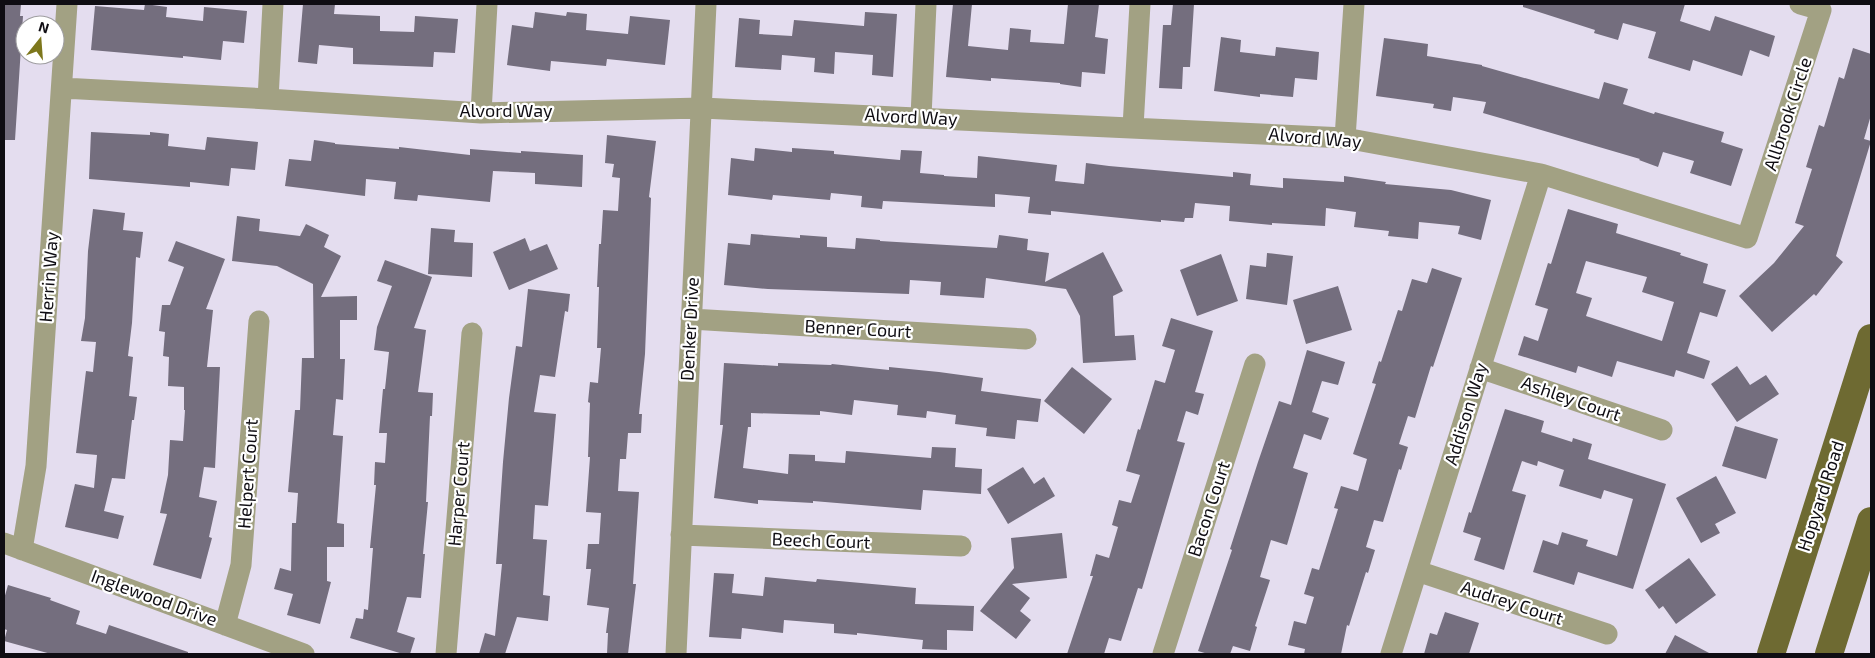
<svg xmlns="http://www.w3.org/2000/svg" width="1875" height="658" font-family="'Exo 2',sans-serif">
	<style>
		.building { fill: #746e7e; fill-rule: evenodd }
		.lines { fill: none; stroke-linecap: round; stroke-linejoin: round }
		.minor { stroke: #a2a183; stroke-width: 21 }
		.major { stroke: #6e6a32; stroke-width: 28 }
		.labels { text-anchor: middle; stroke-width: 4.5; stroke-linejoin: round; paint-order: stroke }
		.street-label { font-size: 18px; fill: #0f0d13; stroke: #fff }
	</style>
	<rect width="100%" height="100%" fill="#e4ddef"/>
	<path class="building" d="M4,4H21L20,16H23L15,140H4Z
		M145,4L167,7L166,17L203,21L204,7L247,11L244,43L223,41L221,60L183,56V58L91,50L95,6L144,10Z
		M303,4H335L334,14L380,16V31L414,32L415,16L458,19L455,53L434,52L433,67L353,64V48L319,45L317,64L298,62Z
		M953,4H972L968,46L1008,50L1010,28L1031,30L1030,42L1064,44L1068,4H1099L1095,37L1108,39L1105,74L1082,72L1081,87L1060,84V83L991,78V81L946,77Z
		M1173,4H1194L1190,67H1183L1182,89L1159,88L1163,25H1171Z
		M1523,4H1685L1680,21L1710,31L1715,16L1775,36L1769,57L1750,50L1742,76L1693,60L1690,71L1648,58L1656,32L1623,23L1618,40L1594,33L1595,30L1523,7Z
		M535,12L566,16L567,12L587,14L586,30L628,34L630,16L670,20L665,65L607,59L606,66L551,61L550,71L507,65L512,25L533,28Z
		M865,12L897,14L893,77L872,75L873,55L835,52L834,74L814,72L815,58L782,55L781,70L735,67L739,18L760,20L759,34L792,36L794,20L864,26Z
		M1221,37L1241,40L1240,52L1275,56L1276,47L1319,52L1317,80L1295,78L1293,97L1260,94V97L1214,91Z
		M1384,38L1428,44L1427,56L1482,65V66L1599,99L1604,82L1628,89L1623,104L1654,114L1655,112L1724,132L1721,142L1743,149L1731,186L1690,173L1694,161L1663,152L1658,167L1639,160L1640,159L1483,113L1486,102L1453,97L1451,111L1433,108L1434,104L1376,96Z
		M1853,48L1871,54V115L1864,139L1871,141L1836,256L1843,262L1816,296L1814,294L1772,332L1739,296L1774,263L1804,226L1795,223L1812,169L1806,167L1819,125L1824,127L1839,77L1844,79Z
		M91,132L150,135V132L169,134L168,146L205,150L207,137L258,142L255,170L231,168L229,186L190,182V187L89,179Z
		M607,135L656,141L649,197L651,198L645,354L639,414H642L641,433H628L626,459H620L618,491L639,492L633,584H636L628,654H607L608,633H606L609,608L587,605L591,569H586L588,544H599L601,513L586,512L590,457H588L590,403L588,402L590,382L598,383L601,348H597L599,287H597L599,244H601L603,210L618,211L620,178L612,177L614,164L605,163Z
		M314,140L335,143V144L399,149V147L470,155V149L521,153V151L583,155L582,187L535,184V173L493,171L490,202L418,195L417,201L394,199L396,182L366,179L365,196L285,186L289,159L311,161Z
		M755,148L792,152V148L834,151V154L900,160L901,150L922,151L920,173L944,175V176L977,178L978,156L1057,165L1055,181L1084,184L1086,163L1109,166L1233,177V172L1251,174L1250,185L1283,188V178L1344,182V176L1386,182L1385,184L1451,190L1491,200L1481,240L1458,234L1460,226L1419,222L1418,239L1388,236L1389,231L1354,227L1356,212L1326,208L1325,226L1272,223V225L1229,221L1230,206L1195,203L1193,218H1185L1184,222L1161,220V222L1051,211V215L1028,213L1030,197L995,194V207L883,201L882,209L861,207L862,196L831,193L830,200L773,195L772,200L728,195L731,158L754,161Z
		M93,209L125,213L123,230L143,232L140,258L136,257L132,323L128,356L133,357L129,396L137,397L134,420H132L125,479L112,478L104,511L124,516L118,539L65,527L75,484L94,488L97,455L76,453L86,371L93,372L96,342L81,341L85,318L88,251Z
		M1568,209L1618,224L1616,233L1681,253L1680,255L1708,264L1703,283L1726,290L1717,317L1700,312L1687,353L1710,361L1704,379L1676,370L1674,377L1617,361L1612,377L1578,366L1576,373L1518,355L1524,336L1538,341L1548,309L1535,305L1548,263L1551,264ZM1586,261L1647,277L1642,292L1674,302L1662,341L1586,316L1592,298L1576,293Z
		M237,216L260,219L259,231L300,236L306,224L329,235L324,247L341,256L321,297L357,296V320H340V359H345L343,400L336,399L333,435L343,436L337,523L344,524V547H327V581L331,582L320,624L287,615L293,594L274,589L280,568L291,571L292,523H296L298,493L288,492L290,469L295,410H300L302,358H314L313,284L277,266L232,261Z
		M431,228L455,230L454,242L473,243L472,277L428,274Z
		M751,234L800,238V235L827,237V247L855,249L856,238L880,240V241L997,248L999,235L1028,239L1027,250L1049,253L1045,282L1103,252L1123,291L1113,296L1115,336L1134,335L1136,360L1083,363L1080,316L1066,289L986,278L984,298L940,295L941,282L910,280L909,294L768,289L724,285L728,243L750,245Z
		M525,238L530,251L547,244L558,269L509,290L493,252Z
		M176,241L225,259L206,309L213,310L207,367H220L215,468L204,467L199,497L217,501L209,537L212,538L201,579L153,565L167,514L160,513L168,475L170,440L183,441L185,410H184V387L168,386L169,357L163,356L165,332L159,331L162,305H170L184,267L168,261Z
		M1267,253L1293,256L1287,305L1246,299L1250,265L1266,267Z
		M1221,254L1238,301L1197,316L1180,270Z
		M385,260L432,277L414,328L426,330L418,392L433,393L432,416H430L426,502H428L423,554H425L421,598L407,597L397,632L415,638L410,654H403L350,638L356,618L363,619L364,609L368,610L373,548H370L376,485H374L375,462L385,463L387,433H379L383,389H385L389,352L374,350L377,327L392,286L377,281Z
		M1432,268L1462,278L1433,367L1431,366L1415,418L1408,416L1399,444L1408,447L1401,470L1399,469L1383,522L1374,520L1366,547L1375,550L1368,573L1366,572L1349,626L1347,625L1341,654H1304L1305,649L1288,645L1294,621L1306,624L1314,597L1304,594L1312,568L1319,570L1338,509L1334,508L1341,486L1358,491L1367,459L1353,454L1376,384L1372,383L1379,361L1381,362L1398,310L1402,311L1412,279L1427,283Z
		M1338,286L1352,330L1306,344L1293,300Z
		M528,289L570,294L568,312L565,311L555,377L540,375L534,412L556,414L548,506L535,505L533,539L547,540L543,595L550,596L548,621L517,617L505,654H479L485,633L495,636L502,564H496L503,462L509,398L516,346L522,347Z
		M1171,318L1213,331L1195,392L1204,394L1198,415L1186,411L1177,441L1185,443L1142,589L1138,588L1121,641L1109,638L1104,654H1067L1093,576H1090L1096,554L1109,558L1118,527L1112,525L1119,500L1131,503L1140,475L1126,471L1138,429L1140,430L1155,380L1165,383L1175,350L1162,346Z
		M1307,350L1345,362L1338,385L1322,381L1312,412L1329,418L1321,440L1304,434L1293,468L1308,473L1287,545L1271,540L1260,577L1270,580L1255,626L1257,627L1250,651L1233,646L1230,654H1208L1198,651L1232,550L1230,549L1258,462L1279,401L1291,405Z
		M724,363L778,366V363L831,365L832,364L889,370V367L939,372L983,378L981,391L1041,399L1038,422L1017,420L1015,439L986,436L987,428L955,424L956,415L927,411L926,418L897,415L898,405L854,400L852,415L820,411V415L751,413V427H748L743,468L788,474L789,454L815,455V461L845,463L846,451L931,458L932,447L956,448L955,467L982,469L981,494L923,490L921,510L813,501V503L758,500V504L714,498L723,425H720Z
		M1737,366L1750,385L1766,375L1779,394L1737,422L1711,384Z
		M1072,367L1112,399L1084,434L1044,401Z
		M1505,409L1544,421L1541,432L1572,442L1573,438L1592,444L1588,459L1666,484L1633,589L1578,572L1574,585L1533,572L1543,540L1558,545L1562,532L1588,540L1586,546L1617,556L1633,499L1604,490L1601,499L1559,486L1564,470L1538,461L1537,466L1522,461L1512,491L1526,495L1504,570L1474,560L1481,538L1463,532L1469,512L1471,513Z
		M1735,426L1778,439L1766,479L1722,466Z
		M1023,467L1034,484L1044,477L1055,496L1008,524L987,489Z
		M1716,476L1736,513L1715,524L1720,533L1701,543L1676,498Z
		M1062,533L1067,578L1012,584L1030,598L1020,611L1031,620L1016,639L980,611L1014,568L1011,538Z
		M1689,558L1716,595L1676,624L1663,606L1659,609L1645,590Z
		M714,573L734,574L732,593L763,596L765,577L816,582L817,579L916,588L915,604L974,606L973,631L947,630V650L922,649L923,640L857,633V635L834,633V624L784,620L783,633L742,628L741,639L709,637Z
		M8,585L51,598L50,600L80,611L76,624L106,634L109,625L188,652V654H51L4,641L7,630L4,629V599Z
		M1445,612L1479,623L1469,654H1424L1430,633L1437,635Z
		M1675,635L1711,654H1665Z"/>
	<g class="lines">
		<path class="minor" d="M62,88L268,99L481,113L702,108L1345,138L1541,174L1747,238L1821,10L1800,4
			M268,99L273,4
			M481,113L487,4
			M921,117L926,4
			M1133,127L1140,4
			M1345,138L1354,4
			M691,319L1026,339
			M1480,368L1662,430
			M681,535L961,546
			M4,543L304,654
			M22,550L36,466L67,4
			M1417,571L1607,634
			M225,625L241,565L259,321
			M446,654L472,333
			M676,654L706,4
			M1163,654L1255,364
			M1391,654L1541,174"/>
		<path class="major" d="M1771,654L1871,338
			M1829,654L1871,521"/>
	</g>
	<g class="labels">
		<g class="street-label">
			<text x="506" y="117">Alvord Way</text>
			<text transform="translate(1788 114) rotate(-72)" y="6">Allbrook Circle</text>
			<text transform="translate(911 117) rotate(3)" y="6">Alvord Way</text>
			<text transform="translate(1315 138) rotate(5)" y="6">Alvord Way</text>
			<text transform="translate(49 277) rotate(-86)" y="6">Herrin Way</text>
			<text transform="translate(690 329) rotate(-87)" y="6">Denker Drive</text>
			<text transform="translate(858 329) rotate(3)" y="6">Benner Court</text>
			<text transform="translate(1571 399) rotate(19)" y="6">Ashley Court</text>
			<text transform="translate(1466 414) rotate(-73)" y="6">Addison Way</text>
			<text transform="translate(248 474) rotate(-86)" y="6">Helpert Court</text>
			<text transform="translate(459 494) rotate(-85)" y="6">Harper Court</text>
			<text transform="translate(1821 496) rotate(-72)" y="6">Hopyard Road</text>
			<text transform="translate(1209 509) rotate(-72)" y="6">Bacon Court</text>
			<text transform="translate(821 541) rotate(2)" y="6">Beech Court</text>
			<text transform="translate(154 598) rotate(20)" y="6">Inglewood Drive</text>
			<text transform="translate(1512 603) rotate(18)" y="6">Audrey Court</text>
		</g>
	</g>
	<rect width="1875" height="658" fill="none" stroke="#0f0d13" stroke-width="10"/>
	<g transform="translate(40 40) rotate(17)"><circle r="24" fill="#ffffff" stroke="#9f9ea1"/>
	<path d="M0-4L9 19L0 12L-9 19Z" fill="#7d771c"/>
	<text y="-8" font-size="14" font-weight="bold" text-anchor="middle" fill="#0f0d13">N</text>
	</g>
</svg>
